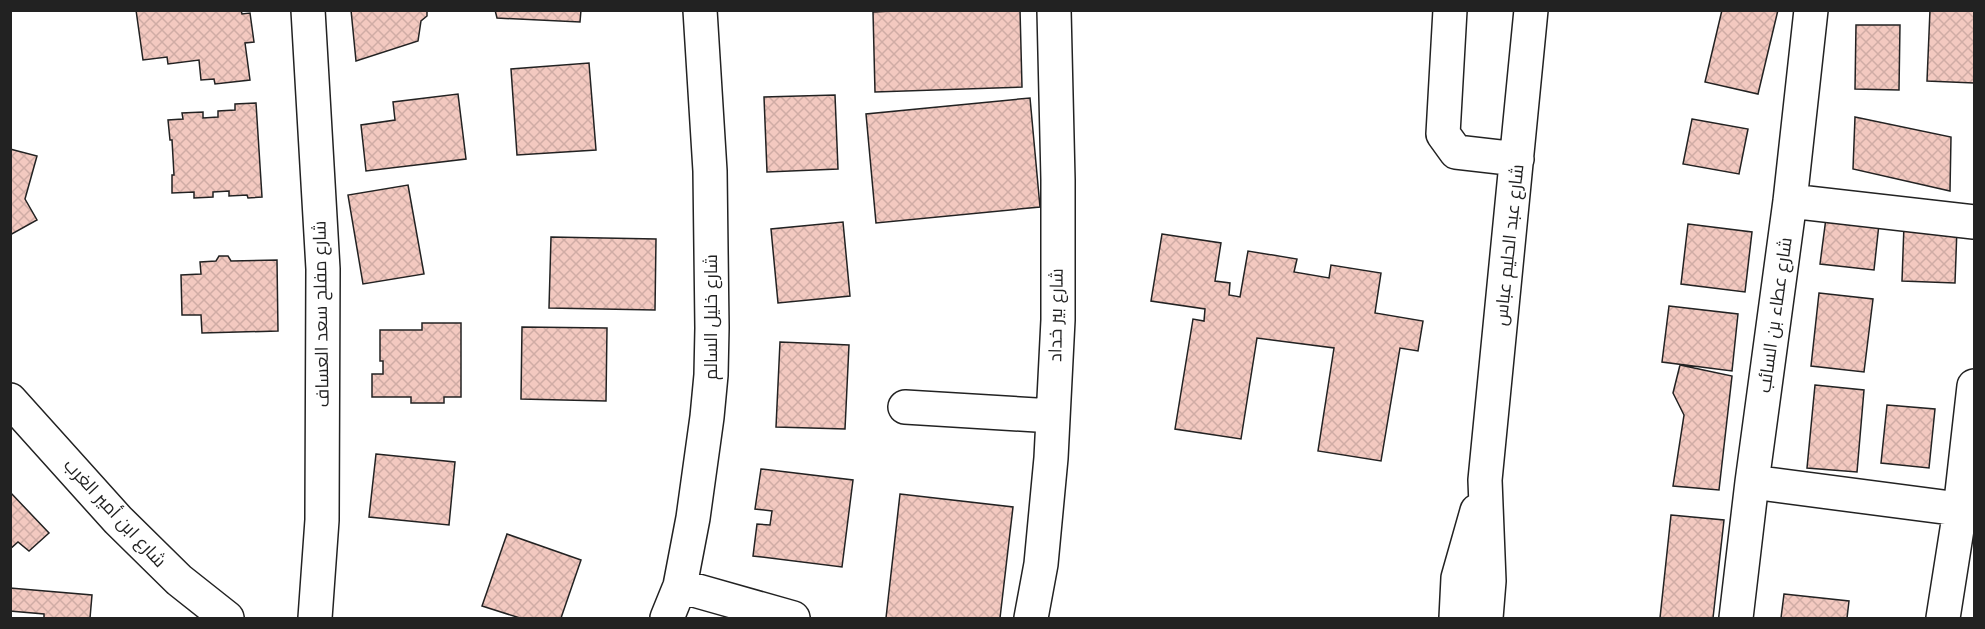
<svg xmlns="http://www.w3.org/2000/svg" width="1985" height="629" font-family="Inter,Cairo,sans-serif">
	<style>
		.building { fill: url(#building-cross-hatch); stroke: #222; stroke-width: 1.5 }
		.lines { fill: none; stroke-linecap: round; stroke-linejoin: round }
		.minor-casing { stroke: #222; stroke-width: 36 }
		.minor { stroke: #fff; stroke-width: 33 }
		.labels { text-anchor: middle; stroke-width: 4.5; stroke-linejoin: round; paint-order: stroke }
		.street-label { font-size: 18px; fill: #222; stroke: #fff }
	</style>
	<defs>
		<pattern id="building-cross-hatch" width="8" height="8" patternUnits="userSpaceOnUse" patternTransform="scale(1.5)"><rect width="8" height="8" fill="#f3c9c0"/><path d="M0 0l8 8M0 8l8-8" fill="none" stroke="#d0aca5"/></pattern>
	</defs>
	<rect width="100%" height="100%" fill="#fff"/>
	<path class="building" d="M136,10H241L242,14L250,13L254,42L245,43L250,80L215,84L214,79L201,80L199,60L168,64L167,57L143,60Z
		M351,10H427V16L421,21L418,41L356,61Z
		M495,10H581L580,22L497,18Z
		M911,10H1020L1022,87L875,92L873,12Z
		M1722,10H1778L1758,94L1705,82Z
		M1930,10H1974V83L1927,81Z
		M1856,25H1900L1899,90L1855,89Z
		M589,63L596,150L517,155L511,69Z
		M458,94L466,159L366,171L361,125L395,120L393,102Z
		M835,95L838,169L767,172L764,97Z
		M1030,98L1040,207L876,223L866,114Z
		M256,103L262,197L248,198L247,195L229,196V191L213,192V197L194,198V192L172,193V175H174L172,140H170L168,120L183,119L182,113L203,112V118L218,117V111L235,110V104Z
		M1855,117L1951,137L1950,191L1853,169Z
		M1692,119L1748,129L1739,174L1683,164Z
		M10,149L37,156L25,199L37,220L10,235Z
		M408,185L424,274L363,284L348,195Z
		M1826,218L1879,224L1874,270L1820,264Z
		M843,222L850,296L778,303L771,229Z
		M1688,224L1752,232L1745,292L1681,284Z
		M1904,225L1957,228L1955,283L1902,281Z
		M1162,234L1221,243L1215,281L1230,283L1229,295L1240,297L1248,251L1297,259L1294,272L1329,278L1331,265L1381,273L1375,313L1423,321L1418,351L1400,348L1381,461L1318,451L1334,348L1257,338L1241,439L1175,429L1193,319L1204,321L1205,309L1151,301Z
		M551,237L656,239L655,310L549,308Z
		M219,256H228L231,261L277,260L278,331L202,333L201,315H182L181,275L201,274L200,262L216,261Z
		M1819,293L1873,299L1864,372L1811,366Z
		M1669,306L1738,314L1732,371L1662,362Z
		M422,323H461V397H444V403H411V397H372V374H383V361H380V330H422Z
		M522,327L607,328L606,401L521,399Z
		M780,342L849,345L845,429L776,427Z
		M1680,365L1732,376L1719,490L1673,486L1684,415L1673,393Z
		M1815,385L1864,390L1857,472L1807,468Z
		M1887,405L1935,409L1929,468L1881,463Z
		M376,454L455,462L449,525L369,517Z
		M761,469L853,480L842,567L753,556L757,524L770,525L772,511L755,509Z
		M10,492L49,533L29,551L18,542L10,549Z
		M900,494L1013,507L1000,618H886Z
		M1671,515L1724,520L1713,618H1660Z
		M507,534L581,560L561,618H520L482,606Z
		M10,588L92,595L90,618H44V614L10,611Z
		M1784,594L1849,601L1847,618H1781Z"/>
	<g class="lines">
		<g class="minor-casing">
			<path id="minor" d="M308,10L323,269L322,520L315,618
				M1450,10L1443,134L1456,152L1517,159
				M1790,201L1974,222
				M10,400L118,520L179,580L227,618
				M905,407L1053,416
				M1752,482L1974,511
				M680,586L793,618
				M667,618L680,586L693,518L707,417L711,375L712,328L710,171L700,10
				M1031,618L1041,564L1051,458L1058,320V180L1054,10
				M1456,618L1458,578L1477,511
				M1486,618L1489,581L1485,480L1531,10
				M1736,618L1752,482L1790,201L1811,10
				M1943,618L1960,510L1974,386"/>
		</g>
		<use href="#minor" class="minor"/>
	</g>
	<g class="labels">
		<g class="street-label">
			<text transform="translate(1509 245) rotate(-84)" y="6">شارع عبد الحليم عباس</text>
			<text transform="translate(321 314) rotate(-91)" y="6">شارع مفلح سعد العساف</text>
			<text transform="translate(1056 315) rotate(-89)" y="6">شارع بير خداد</text>
			<text transform="translate(1775 315) rotate(-82)" y="6">شارع عطاء بن السائب</text>
			<text transform="translate(711 317) rotate(-90)" y="6">شارع خليل السالم</text>
			<text transform="translate(115 513) rotate(47)" y="6">شارع ابن أمير الغرب</text>
		</g>
	</g>
	<rect width="1985" height="629" fill="none" stroke="#222222" stroke-width="24"/>
</svg>
